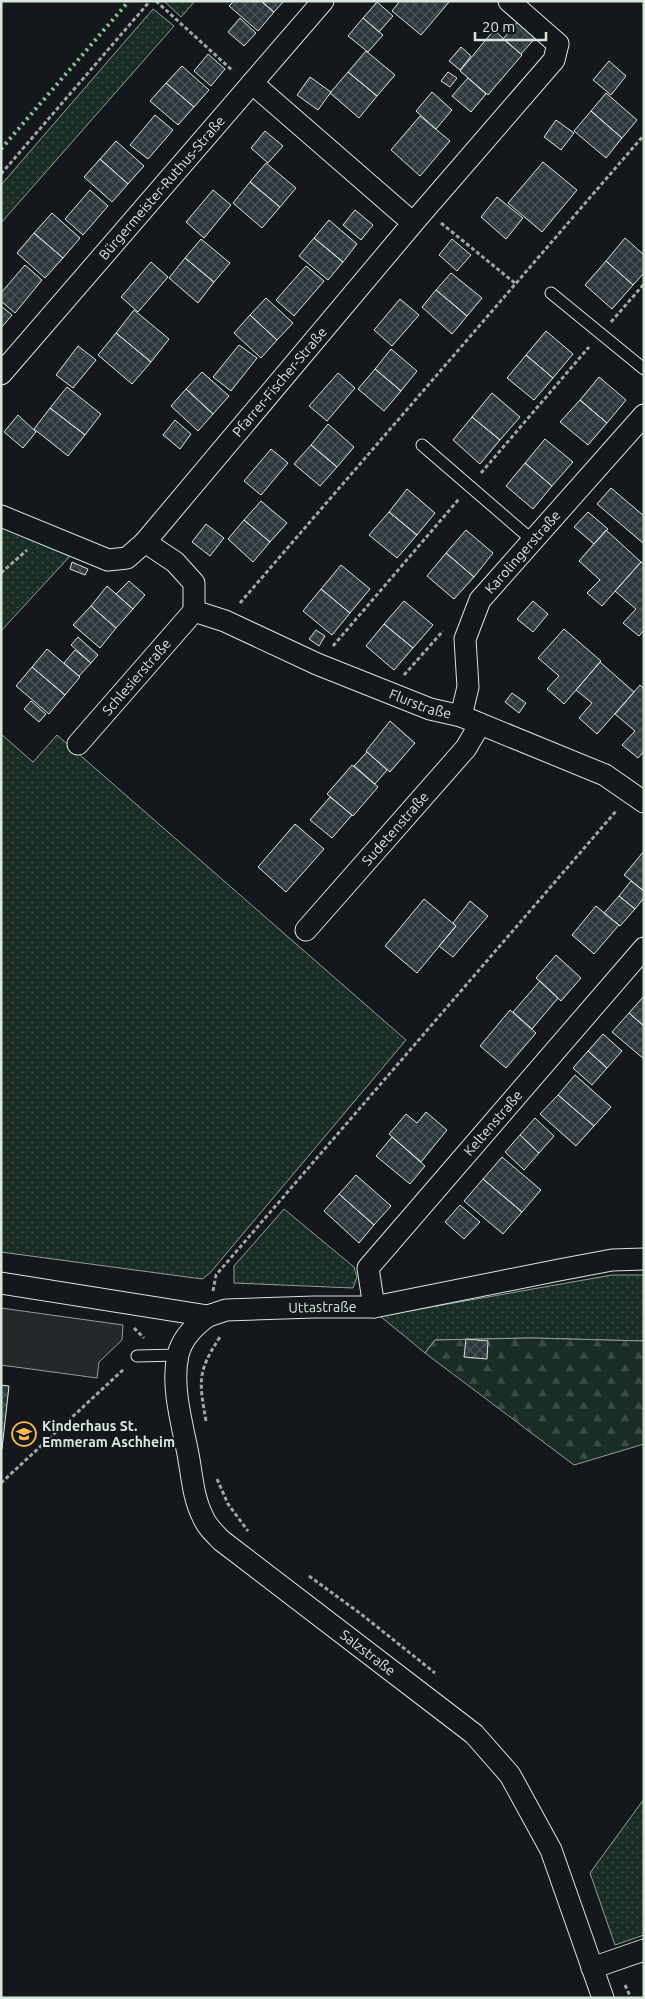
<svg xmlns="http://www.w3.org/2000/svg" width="645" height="1999" font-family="Ubuntu,sans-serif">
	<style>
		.grass { fill: url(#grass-dots); stroke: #939e99 }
		.forest { fill: url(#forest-firs); stroke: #939e99 }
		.parking { fill: #24282b; stroke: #939e99 }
		.building { fill: url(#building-cross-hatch); stroke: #d8e6dc }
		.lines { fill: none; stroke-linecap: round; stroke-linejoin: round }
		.lane-casing { stroke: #d8e6dc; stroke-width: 13 }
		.street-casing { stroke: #d8e6dc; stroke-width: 23 }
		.path { stroke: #9da8a2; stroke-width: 3; stroke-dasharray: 4 2.5; stroke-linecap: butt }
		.lane { stroke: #14181c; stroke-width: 11 }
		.street { stroke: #14181c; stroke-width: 21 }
		.hedge { stroke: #8ac095; stroke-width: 4; stroke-dasharray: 2.5 4; stroke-linecap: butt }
		.labels { text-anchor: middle; stroke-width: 4; stroke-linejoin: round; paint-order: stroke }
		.street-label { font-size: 14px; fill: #d8e6dc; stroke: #14181c }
		.poi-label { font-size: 14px; font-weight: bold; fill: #d8e6dc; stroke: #14181c; text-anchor: start }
	</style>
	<defs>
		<pattern id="grass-dots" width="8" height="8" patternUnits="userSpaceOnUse" patternTransform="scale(1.25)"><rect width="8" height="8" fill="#1a2d24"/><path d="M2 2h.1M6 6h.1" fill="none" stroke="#3b4b43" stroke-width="1.8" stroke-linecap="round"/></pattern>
		<pattern id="forest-firs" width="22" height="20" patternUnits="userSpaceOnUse" patternTransform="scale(1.25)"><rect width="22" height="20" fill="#1a2d24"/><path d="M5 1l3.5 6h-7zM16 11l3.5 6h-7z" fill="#3b4b43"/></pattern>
		<pattern id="building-cross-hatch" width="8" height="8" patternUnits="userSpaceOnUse" patternTransform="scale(1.25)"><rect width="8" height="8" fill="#2c363c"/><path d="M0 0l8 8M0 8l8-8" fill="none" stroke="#4a5358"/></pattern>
	</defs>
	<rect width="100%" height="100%" fill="#14181c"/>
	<path class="grass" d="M164,1H195L181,17Z
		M153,9L174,26L1,223V185Z
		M1,524L71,555L1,631Z
		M1,734L33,762L57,735L406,1040L210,1273L202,1279L1,1252Z
		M284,1209L354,1267L357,1277L353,1288L234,1283V1266Z
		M612,1275H644V1341L531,1338L435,1340L425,1353L380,1316Z
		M644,1799V1935L615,1945L590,1873Z"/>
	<path class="forest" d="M531,1338L644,1341V1444L574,1465L425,1353L435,1340Z"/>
	<path class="parking" d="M1,1308L123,1325L122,1340L99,1362L97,1378L1,1365Z"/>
	<path class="building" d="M234,1H261L274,12L258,31L229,6Z
		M261,1H284L274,12Z
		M400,1H450L421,35L392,11Z
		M377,2L393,16L379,32L363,18Z
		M240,18L256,33L244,46L228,32Z
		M363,18L383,35L368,52L348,36Z
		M519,20L537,36L521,54L503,39Z
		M494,30L522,55L488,95L460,71Z
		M461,47L471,56L460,70L449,61Z
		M366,51L395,75L377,96L348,72Z
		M208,54L225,69L211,86L194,71Z
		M609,61L626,76L611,95L593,80Z
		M182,66L209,90L194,107L166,83Z
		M348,72L377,96L359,118L330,93Z
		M448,72L457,78L450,87L441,81Z
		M310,77L331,92L318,110L297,95Z
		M468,78L486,94L471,112L452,96Z
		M166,83L194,107L178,125L150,101Z
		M432,92L452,110L436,129L416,111Z
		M606,93L637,120L622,138L591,111Z
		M591,111L622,138L606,158L574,131Z
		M155,115L173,130L148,159L130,145Z
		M420,116L450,141L420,176L391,150Z
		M556,120L574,133L561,150L544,137Z
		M265,131L283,146L268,163L251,148Z
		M116,141L144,166L128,184L100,159Z
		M100,159L128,184L112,202L84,177Z
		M543,162L577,190L542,232L508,203Z
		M266,163L296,188L280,207L250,182Z
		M250,182L280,207L262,228L233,203Z
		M90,190L108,206L83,235L65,219Z
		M213,190L231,205L204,238L186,222Z
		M497,197L523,218L506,239L481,217Z
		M355,210L373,225L361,240L343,225Z
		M52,213L80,238L63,258L34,233Z
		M329,220L357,244L343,262L314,238Z
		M34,233L63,258L45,278L17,253Z
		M314,238L343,262L328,280L299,256Z
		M625,238L644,255V273L633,285L606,261Z
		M201,239L230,263L214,282L185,258Z
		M452,239L471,255L457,271L439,255Z
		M185,258L214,282L198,303L169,278Z
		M606,261L633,285L612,309L585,285Z
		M151,262L168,277L138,312L121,297Z
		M25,265L42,280L15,313L1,301V293Z
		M306,266L324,281L294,316L276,300Z
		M451,273L482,298L467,316L436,290Z
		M436,290L467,316L452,334L422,307Z
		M266,298L293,323L277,340L250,315Z
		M400,299L419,315L392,346L374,330Z
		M1,306L12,315L1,328Z
		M134,310L169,339L151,362L116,333Z
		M250,315L277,340L261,358L234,333Z
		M546,331L573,354L553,378L526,355Z
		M116,333L151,362L132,384L98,355Z
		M239,345L257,358L231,391L213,377Z
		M78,346L96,360L73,388L56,375Z
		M391,349L417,371L401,391L375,369Z
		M526,355L553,378L534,400L507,378Z
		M375,369L401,391L384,411L358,389Z
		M202,372L229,396L213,414L186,389Z
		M338,373L355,388L327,421L309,406Z
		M599,377L626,400L607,423L580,400Z
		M67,387L101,414L85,435L50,408Z
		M186,389L213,414L198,431L171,406Z
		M492,393L520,417L500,440L472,417Z
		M580,400L607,423L588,445L560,422Z
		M50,408L85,435L68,456L34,429Z
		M18,415L36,432L23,448L4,432Z
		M472,417L500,440L480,464L453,440Z
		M175,420L191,434L180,449L163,435Z
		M328,424L354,447L337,467L311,445Z
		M545,439L573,462L552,486L525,463Z
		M311,445L337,467L320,486L294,464Z
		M271,449L288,463L261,495L244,481Z
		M525,463L552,486L533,509L506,486Z
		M611,488L644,516V544L597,504Z
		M407,489L435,513L417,535L389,512Z
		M261,501L287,523L270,542L244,520Z
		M389,512L417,535L397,558L369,535Z
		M588,512L608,529L594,544L574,527Z
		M244,520L270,542L253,562L228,539Z
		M206,524L224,538L210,556L192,542Z
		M466,530L493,553L474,577L446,553Z
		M606,530L641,562L602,606L587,593L600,580L579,561Z
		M446,553L474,577L454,599L427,576Z
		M72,562L88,569L85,575L70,569Z
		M641,562L644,564V630L639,636L623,623L636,609L615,591Z
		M341,565L370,589L350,613L321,589Z
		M129,581L145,595L133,609L116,594Z
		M107,586L133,609L116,628L91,606Z
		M321,589L350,613L332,635L303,611Z
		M404,601L433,625L413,648L384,624Z
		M533,601L548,614L533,632L517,619Z
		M91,606L116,628L100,648L73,625Z
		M384,624L413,648L394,670L366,646Z
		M564,629L601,661L564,704L547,689L559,676L538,658Z
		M316,630L325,636L319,646L309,639Z
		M78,637L98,655L91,663L71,645Z
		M47,649L80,677L65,695L32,667Z
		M75,650L91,663L79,676L64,663Z
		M600,662L634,692L597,734L579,718L592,703L576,690Z
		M32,667L65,695L49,714L16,686Z
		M640,685L644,689V751L638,758L622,745L635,731L615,714Z
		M512,693L526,703L519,713L505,702Z
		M31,701L46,714L39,722L24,709Z
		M390,721L415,743L390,772L366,751Z
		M367,752L387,770L375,784L354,766Z
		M352,765L378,787L353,816L327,794Z
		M330,797L352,815L332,838L310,820Z
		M295,824L324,849L286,892L258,867Z
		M644,851V891L624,875Z
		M631,881L644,891V898L635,909L619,896Z
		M619,896L635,909L620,926L604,913Z
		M424,899L456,926L417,973L385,946Z
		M470,901L488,916L453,957L439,946L456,926L453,923Z
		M596,906L619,925L594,954L572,935Z
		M556,955L581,978L561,1001L536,978Z
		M540,981L558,998L532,1029L513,1012Z
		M644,996V1026L629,1013Z
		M510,1010L536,1033L506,1068L480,1046Z
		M629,1013L644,1026V1059L612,1032Z
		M603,1034L622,1051L607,1068L588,1051Z
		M588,1051L607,1068L592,1085L573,1068Z
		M575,1075L611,1107L594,1126L558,1095Z
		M558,1095L594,1126L576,1146L540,1114Z
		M426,1112L447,1130L421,1162L389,1134L406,1114L417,1123Z
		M535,1118L554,1136L539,1153L520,1135Z
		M520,1135L539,1153L524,1170L505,1152Z
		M392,1137L425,1166L410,1184L376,1156Z
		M502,1157L541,1190L522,1212L483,1179Z
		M356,1175L391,1206L374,1225L339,1194Z
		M483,1179L522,1212L503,1234L464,1201Z
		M339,1194L374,1225L359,1243L324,1211Z
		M460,1205L480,1222L464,1239L445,1222Z
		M466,1339L488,1341L487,1359L464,1357Z
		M1,1385L9,1386L2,1449H1Z"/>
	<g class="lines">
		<g class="lane-casing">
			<path id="lane" d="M551,293L644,369
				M422,445L532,540
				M137,1356L178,1355"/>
		</g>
		<g class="street-casing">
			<g id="street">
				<path d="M413,223L554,60L558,44L509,1"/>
				<path id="s1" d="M1,374L323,1"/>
				<path id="s2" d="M1,516L108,560L127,558L145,542L413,223L252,83"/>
				<path d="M145,542L175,562L194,583V611"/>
				<path id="s3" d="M194,611L225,621L317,664L430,709L461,716L605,775L644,802"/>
				<path id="s4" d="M461,716L468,687L465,639L480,600L644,415"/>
				<path id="s5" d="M78,744L194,611"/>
				<path id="s6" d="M306,930L466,748L480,724"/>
				<path id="s7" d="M1,1283L208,1316L226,1310L314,1307H374L559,1270L612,1260L644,1259"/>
				<path id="s8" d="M374,1307L368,1268L644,948"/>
				<path id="s9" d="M208,1316C194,1326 182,1338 178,1355C171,1386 182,1423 188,1454C192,1475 193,1498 203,1517C207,1527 215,1534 222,1541L474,1734L510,1775L551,1850L603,1998"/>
				<path d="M592,1968L644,1950"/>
			</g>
		</g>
		<path class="path" d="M156,1L233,71
			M1,174L150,1
			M441,223L516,284
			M611,322L644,284
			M481,473L589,347
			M1,573L27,550
			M240,603L644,135
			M333,646L459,499
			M404,675L443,631
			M213,1291L216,1275L617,810
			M134,1328L144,1338
			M206,1421C199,1381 197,1372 220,1337
			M217,1479L228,1504L248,1531
			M1,1483L125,1368
			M309,1576L361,1614L435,1673
			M625,1985L631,1998"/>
		<use href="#lane" class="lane"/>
		<use href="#street" class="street"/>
		<path class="hedge" d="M1,149L129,1"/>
	</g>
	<defs>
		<g id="school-ring" transform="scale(1.25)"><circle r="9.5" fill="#14181c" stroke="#ffb74d" stroke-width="1.5"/><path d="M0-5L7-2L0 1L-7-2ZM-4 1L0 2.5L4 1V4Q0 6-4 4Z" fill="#ffb74d"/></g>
	</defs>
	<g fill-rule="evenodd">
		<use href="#school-ring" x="24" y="1434"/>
	</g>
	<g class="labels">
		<g class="street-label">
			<text dy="5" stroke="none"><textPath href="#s1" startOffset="246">Bürgermeister-Ruthus-Straße</textPath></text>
			<text dy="5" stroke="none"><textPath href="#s2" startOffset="368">Pfarrer-Fischer-Straße</textPath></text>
			<text dy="5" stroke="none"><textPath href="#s4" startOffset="184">Karolingerstraße</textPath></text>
			<text dy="5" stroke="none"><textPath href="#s5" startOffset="89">Schlesierstraße</textPath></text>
			<text dy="5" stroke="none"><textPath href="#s3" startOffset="245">Flurstraße</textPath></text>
			<text dy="5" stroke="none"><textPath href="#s6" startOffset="135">Sudetenstraße</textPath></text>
			<text dy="5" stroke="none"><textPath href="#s8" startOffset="231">Keltenstraße</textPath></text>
			<text dy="5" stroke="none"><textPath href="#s7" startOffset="325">Uttastraße</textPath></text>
			<text dy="5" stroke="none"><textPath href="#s9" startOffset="430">Salzstraße</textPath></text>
		</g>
		<g class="poi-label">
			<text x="42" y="1431">Kinderhaus St.<tspan x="42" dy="16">Emmeram Aschheim</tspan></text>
		</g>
	</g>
	<rect width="645" height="1999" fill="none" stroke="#d8e6dc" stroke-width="5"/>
	<path d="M475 32v8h71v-8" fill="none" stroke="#d8e6dc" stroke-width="2.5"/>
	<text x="482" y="32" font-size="15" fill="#d8e6dc" stroke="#14181c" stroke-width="4" paint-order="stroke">20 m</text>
</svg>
